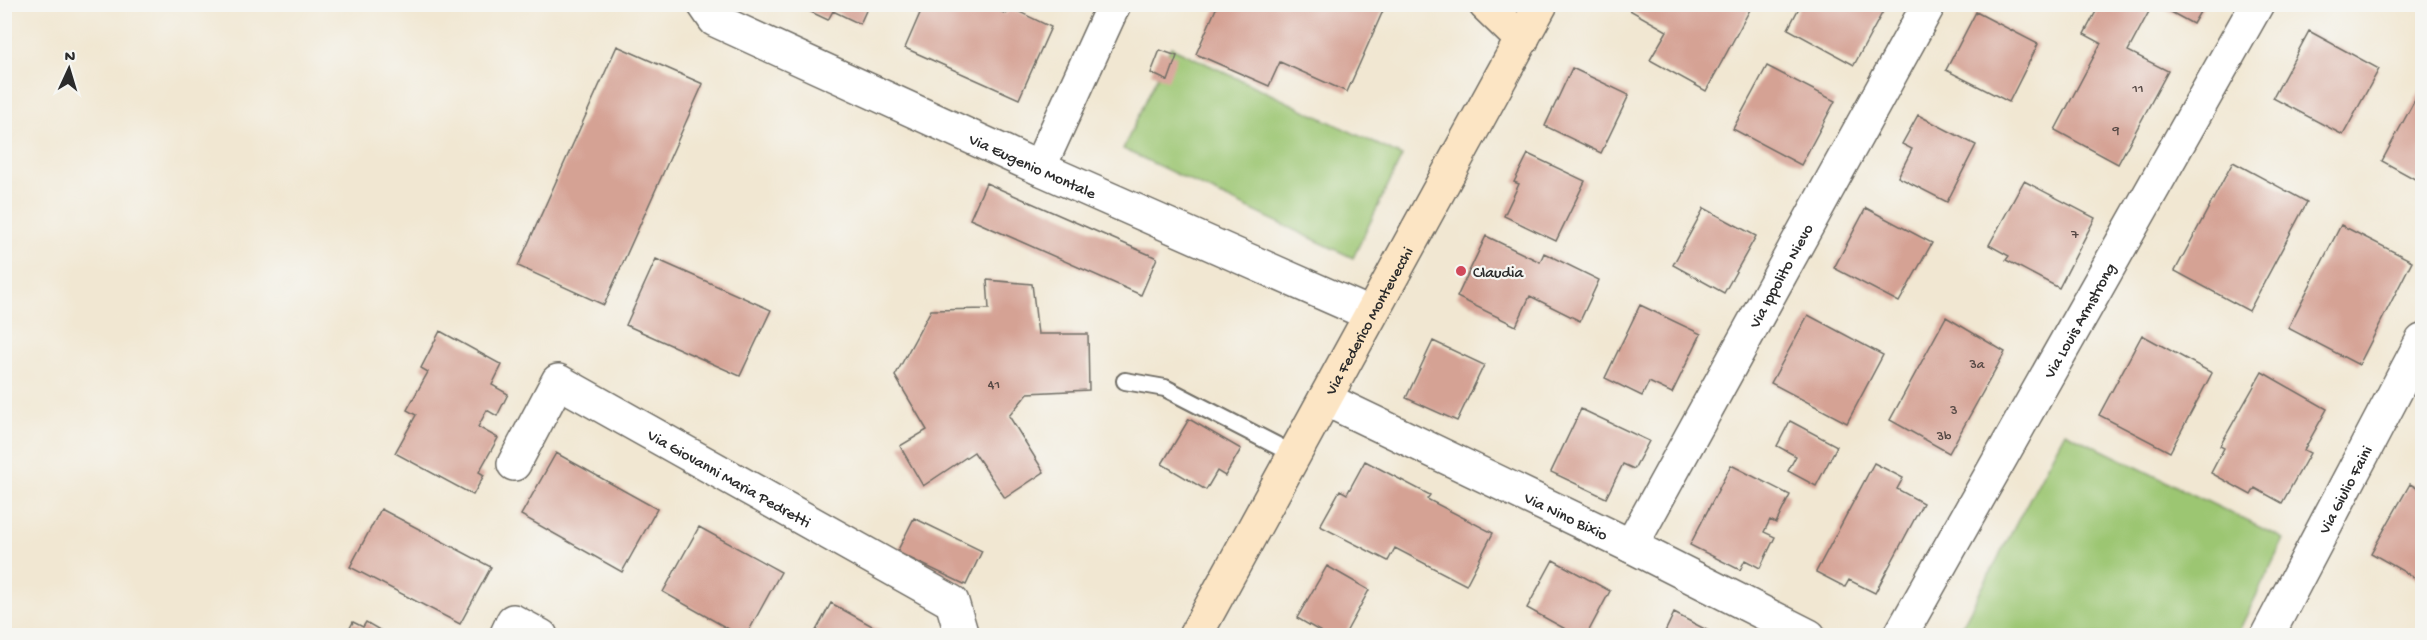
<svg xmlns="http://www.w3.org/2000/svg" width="2427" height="640" font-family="'Gochi Hand',sans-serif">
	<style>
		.green { fill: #9cc672; stroke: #64784e; stroke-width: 1.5 }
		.building { fill: #d5a294 }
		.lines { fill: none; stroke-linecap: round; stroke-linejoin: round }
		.lane-casing { stroke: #706d65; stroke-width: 20 }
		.street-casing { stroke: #706d65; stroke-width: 36 }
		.secondary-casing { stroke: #706d65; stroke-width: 36 }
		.lane { stroke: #fff; stroke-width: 16 }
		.street { stroke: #fff; stroke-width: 33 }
		.secondary { stroke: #fce5c4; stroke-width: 33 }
		.poi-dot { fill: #d1495b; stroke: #f6f6f2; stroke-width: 2 }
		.labels { text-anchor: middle; stroke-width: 4.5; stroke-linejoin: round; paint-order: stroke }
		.number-label { font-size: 14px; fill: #564945 }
		.street-label { font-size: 16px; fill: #2b2b2b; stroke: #f6f6f2 }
		.poi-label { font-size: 16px; fill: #2b2b2b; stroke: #f6f6f2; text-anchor: start }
	</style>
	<rect width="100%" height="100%" fill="#f6f6f2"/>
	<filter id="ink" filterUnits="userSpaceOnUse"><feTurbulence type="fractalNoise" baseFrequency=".0167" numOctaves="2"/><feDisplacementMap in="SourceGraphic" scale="12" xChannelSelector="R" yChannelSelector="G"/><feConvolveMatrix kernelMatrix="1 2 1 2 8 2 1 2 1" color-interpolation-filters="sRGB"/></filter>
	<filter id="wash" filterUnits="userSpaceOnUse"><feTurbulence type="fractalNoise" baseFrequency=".008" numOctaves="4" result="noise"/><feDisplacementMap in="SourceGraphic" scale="24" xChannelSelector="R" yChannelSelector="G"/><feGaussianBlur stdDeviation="1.35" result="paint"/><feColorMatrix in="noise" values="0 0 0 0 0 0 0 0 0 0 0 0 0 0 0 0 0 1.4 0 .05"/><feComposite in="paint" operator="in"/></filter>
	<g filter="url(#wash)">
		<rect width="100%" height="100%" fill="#f1e7d2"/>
		<path class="green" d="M1171,47L1402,156L1353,258L1123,149Z
			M2065,432L2284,539L2237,635H1957Z"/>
		<g id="blocks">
			<path class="building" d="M794,4H869L860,24L833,11L828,20Z
				M924,4H985L1006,14L1009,7L1051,27L1019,99L905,48Z
				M1218,4H1386L1347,92L1280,62L1269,86L1196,54Z
				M1619,4H1753L1706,91L1650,60L1667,31Z
				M1801,4H1887L1854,65L1788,29Z
				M2100,4H2153L2128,51L2168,71L2118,164L2055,130L2101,43L2084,34Z
				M2158,5H2204L2193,24Z
				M1976,12L2038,44L2009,102L1946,70Z
				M2309,31L2379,69L2343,135L2273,98Z
				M617,46L703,84L604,305L518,266Z
				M1160,50L1177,56L1168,81L1151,73Z
				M1767,66L1835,101L1801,165L1733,129Z
				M1572,68L1629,95L1601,153L1545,126Z
				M2422,87V183L2382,161Z
				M1918,115L1976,145L1947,202L1898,177L1912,149L1902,144Z
				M1528,154L1585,181L1556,241L1504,216L1519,184L1514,182Z
				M2233,162L2307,202L2249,311L2175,271Z
				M2024,181L2095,218L2059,288L2006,260L2009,256L1989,245Z
				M986,183L1157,258L1141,295L970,219Z
				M1704,208L1756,236L1724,293L1673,265Z
				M1866,208L1932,243L1899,302L1834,268Z
				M2341,225L2412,261L2359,365L2288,328Z
				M1486,236L1540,262L1544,253L1599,280L1580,321L1530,296L1516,326L1457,297Z
				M656,259L771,310L740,376L626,325Z
				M987,280L1032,284L1038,334H1088L1089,390L1028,393L1009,416L1044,472L1005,498L974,452L923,486L900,446L927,430L895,376L931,310L989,309Z
				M1640,305L1701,334L1672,393L1649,382L1642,396L1605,378Z
				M1808,315L1883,355L1847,423L1771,383Z
				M1946,317L2005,352L1949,453L1890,420Z
				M440,331L502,365L492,385L508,394L497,416L487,410L478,427L498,438L479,472L484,475L473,495L395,453L416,415L407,410L428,372L421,368Z
				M2142,335L2212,373L2170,452L2099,415Z
				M1433,341L1484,365L1457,421L1406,398Z
				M2262,372L2327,409L2304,450L2310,453L2282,503L2255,488L2251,495L2211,473L2224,448L2220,446Z
				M1581,409L1649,441L1634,469L1623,464L1606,498L1551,472Z
				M1189,419L1241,449L1225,476L1217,471L1206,490L1162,464Z
				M1790,421L1837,446L1816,486L1788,471L1796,456L1777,446Z
				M556,453L657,509L622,572L521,515Z
				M1365,461L1430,495L1427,499L1493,533L1466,585L1395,548L1388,561L1320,526L1340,490L1347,494Z
				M1874,463L1903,478L1897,489L1923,503L1875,593L1849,580L1845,587L1816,572Z
				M1731,465L1790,495L1776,523L1770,520L1764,532L1775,537L1760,568L1745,560L1740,570L1690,545Z
				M2410,484L2422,491V582L2371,553Z
				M381,509L491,567L460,624L350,567Z
				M914,518L982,551L966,585L897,552Z
				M699,527L781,572L746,636H741L663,592Z
				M1553,560L1610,591L1586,636H1578L1527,608Z
				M1327,566L1369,590L1344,636H1328L1297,618Z
				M831,603L890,636H813Z
				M1674,613L1718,636H1663Z
				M353,622L363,627L366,622L390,636H346Z"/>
		</g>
	</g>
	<g filter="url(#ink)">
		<use href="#blocks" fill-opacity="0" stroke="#706d65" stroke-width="1.5"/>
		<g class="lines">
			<g class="lane-casing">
				<path id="lane" d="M1125,381L1165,388L1293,454"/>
			</g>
			<g class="street-casing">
				<g id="street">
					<path id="s1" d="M704,4L715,20L1039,168L1370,314"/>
					<path d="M1039,168L1114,4"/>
					<path id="s2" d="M1325,399L1631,546L1809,636"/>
					<path id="s3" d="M514,464L558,381L952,602L962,636"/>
					<path id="s4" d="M1631,546L1929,4"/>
					<path d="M506,636L513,621L541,636"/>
					<path id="s5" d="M1900,636L2257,4"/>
					<path id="s6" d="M2267,636L2422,341"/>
				</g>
			</g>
			<g class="secondary-casing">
				<g id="secondary">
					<path d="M1485,4L1522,40"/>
					<path id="s7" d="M1195,636L1541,4"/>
				</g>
			</g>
			<use href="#lane" class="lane"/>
			<use href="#street" class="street"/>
			<use href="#secondary" class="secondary"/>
		</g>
	</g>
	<circle class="poi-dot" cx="1461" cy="271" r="6"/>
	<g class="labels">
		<g class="number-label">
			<text x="2138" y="92">11</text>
			<text x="2116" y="134">9</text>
			<text x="2075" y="238">7</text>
			<text x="1977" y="368">3a</text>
			<text x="994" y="388">41</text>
			<text x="1954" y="414">3</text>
			<text x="1944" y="440">3b</text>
		</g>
		<g class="street-label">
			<text dy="6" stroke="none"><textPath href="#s1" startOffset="369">Via Eugenio Montale</textPath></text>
			<text dy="6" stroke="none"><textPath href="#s4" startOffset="309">Via Ippolito Nievo</textPath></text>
			<text dy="6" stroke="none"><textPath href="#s7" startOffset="360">Via Federico Montevecchi</textPath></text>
			<text dy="6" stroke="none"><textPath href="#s5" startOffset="363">Via Louis Armstrong</textPath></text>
			<text dy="6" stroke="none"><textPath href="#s3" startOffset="291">Via Giovanni Maria Pedretti</textPath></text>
			<text dy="6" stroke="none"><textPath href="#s6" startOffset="166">Via Giulio Faini</textPath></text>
			<text dy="6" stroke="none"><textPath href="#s2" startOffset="268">Via Nino Bixio</textPath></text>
		</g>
		<g class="poi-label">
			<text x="1473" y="277">Claudia</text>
		</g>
	</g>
	<rect width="2427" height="640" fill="none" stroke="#f6f6f2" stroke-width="24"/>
	<g transform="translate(69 69) rotate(4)" stroke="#f6f6f2" stroke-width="4.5" paint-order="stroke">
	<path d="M0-4.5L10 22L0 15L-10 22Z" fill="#2b2b2b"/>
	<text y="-9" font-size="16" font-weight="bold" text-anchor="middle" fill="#2b2b2b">N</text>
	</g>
</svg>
